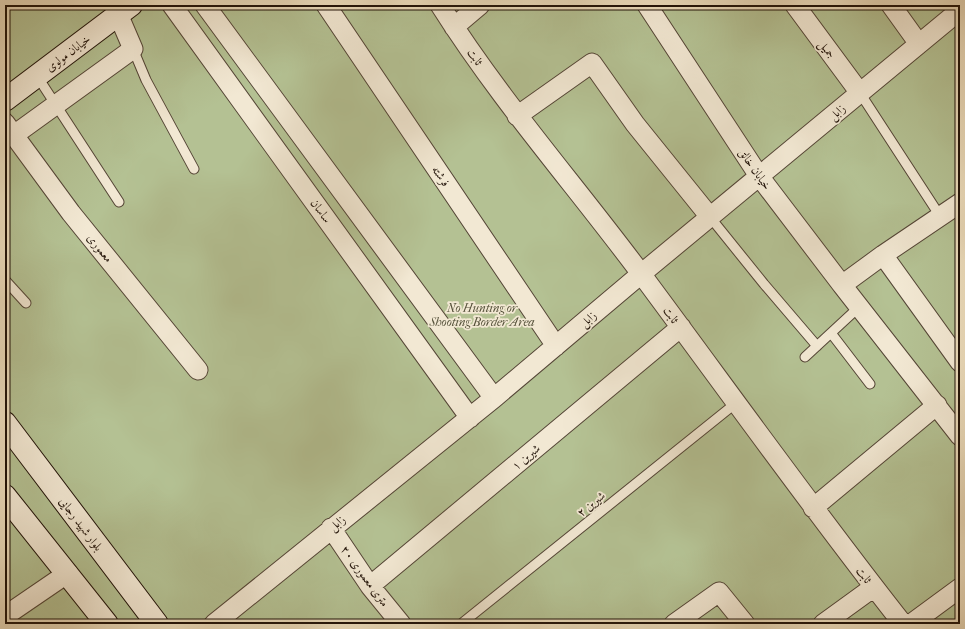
<svg xmlns="http://www.w3.org/2000/svg" width="965" height="629" font-family="'IM FELL French Canon',Amiri,serif">
	<style>
		.green { fill: #b4c193; stroke: #6a6a4e }
		.lines { fill: none; stroke-linecap: round; stroke-linejoin: round }
		.lane-casing { stroke: #544536; stroke-width: 11 }
		.street-casing { stroke: #544536; stroke-width: 21 }
		.secondary-casing { stroke: #211309; stroke-width: 24 }
		.lane { stroke: #f2e8d3; stroke-width: 9 }
		.street { stroke: #f2e8d3; stroke-width: 19 }
		.secondary { stroke: #f2e8d3; stroke-width: 22 }
		.labels { text-anchor: middle; stroke-width: 3.5; stroke-linejoin: round; paint-order: stroke }
		.street-label { font-size: 12px; fill: #211309; stroke: #f2e8d3 }
		.park-label { font-size: 12px; font-style: italic; fill: #545039; stroke: #f2e8d3 }
	</style>
	<rect width="100%" height="100%" fill="#ebdcbc"/>
	<filter id="stains"><feTurbulence type="fractalNoise" baseFrequency=".005" numOctaves="4"/><feColorMatrix values="0 0 0 0 .2 0 0 0 0 .09 0 0 0 0 .02 0 0 0 .5 -.17"/></filter>
	<radialGradient id="worn" r=".72"><stop offset=".6" stop-color="#630" stop-opacity="0"/><stop offset="1" stop-color="#630" stop-opacity=".3"/></radialGradient>
	<path class="green" d="M5,5H960V624H5Z"/>
	<g class="lines">
		<g class="lane-casing">
			<path id="lane" d="M133,49L146,80L194,169
				M37,76L119,202
				M860,93L940,216
				M710,217L764,284L817,346
				M5,280L26,303
				M831,333L870,384
				M805,357L859,307
				M461,624L736,403"/>
		</g>
		<g class="street-casing">
			<path id="street" d="M172,5L470,418
				M205,5L494,398
				M326,5L556,346
				M440,5C500,100 575,185 642,275C729,392 813,510 903,624
				M647,5L759,176L842,285L883,255
				M795,5L860,93
				M891,5L919,44
				M454,27L480,5
				M517,116L592,63L635,124L710,217
				M5,123L71,213L198,370
				M14,135L133,49L118,14
				M960,203L883,255L960,362
				M842,285L960,436
				M813,508L937,405
				M331,528L370,586L401,624
				M370,586L681,327
				M5,616L68,573
				M214,624L494,398L641,274L960,10
				M674,624L719,592L745,624
				M823,624L874,587
				M911,624L960,588"/>
		</g>
		<g class="secondary-casing">
			<path id="secondary" d="M5,100L131,5
				M5,423L157,624
				M5,496L107,624"/>
		</g>
		<use href="#lane" class="lane"/>
		<use href="#street" class="street"/>
		<use href="#secondary" class="secondary"/>
	</g>
	<g class="labels">
		<g class="street-label">
			<text transform="translate(827 49) rotate(53)" y="4">جمیل</text>
			<text transform="translate(68 53) rotate(-37)" y="4">خیابان مولوی</text>
			<text transform="translate(475 57) rotate(54)" y="4">ثابت</text>
			<text transform="translate(837 112) rotate(-40)" y="4">زابل</text>
			<text transform="translate(755 169) rotate(55)" y="4">خیابان خالق</text>
			<text transform="translate(441 176) rotate(56)" y="4">فرشته</text>
			<text transform="translate(321 211) rotate(54)" y="4">ساسان</text>
			<text transform="translate(100 248) rotate(51)" y="4">معموری</text>
			<text transform="translate(671 315) rotate(54)" y="4">ثابت</text>
			<text transform="translate(588 319) rotate(-40)" y="4">زابل</text>
			<text transform="translate(526 457) rotate(-40)" y="4">شیرین ۱</text>
			<text transform="translate(591 504) rotate(-39)" y="4">شیرین ۲</text>
			<text transform="translate(337 523) rotate(-39)" y="4">زابل</text>
			<text transform="translate(81 524) rotate(53)" y="4">بلوار شهید رجایی</text>
			<text transform="translate(864 575) rotate(52)" y="4">ثابت</text>
			<text transform="translate(365 576) rotate(54)" y="4">۲۰ متری معموری</text>
		</g>
		<g class="park-label">
			<text x="482" y="312">No Hunting or<tspan x="482" dy="14">Shooting Border Area</tspan></text>
		</g>
	</g>
	<rect width="965" height="629" fill="none" stroke="#ebdcbc" stroke-width="20"/>
	<rect x="6" y="6" width="953" height="617" fill="none" stroke="#211309" stroke-width="2"/>
	<rect x="10" y="10" width="945" height="609" fill="none" stroke="#211309"/>
	<rect width="100%" height="100%" filter="url(#stains)"/>
	<rect width="100%" height="100%" fill="url(#worn)"/>
</svg>
